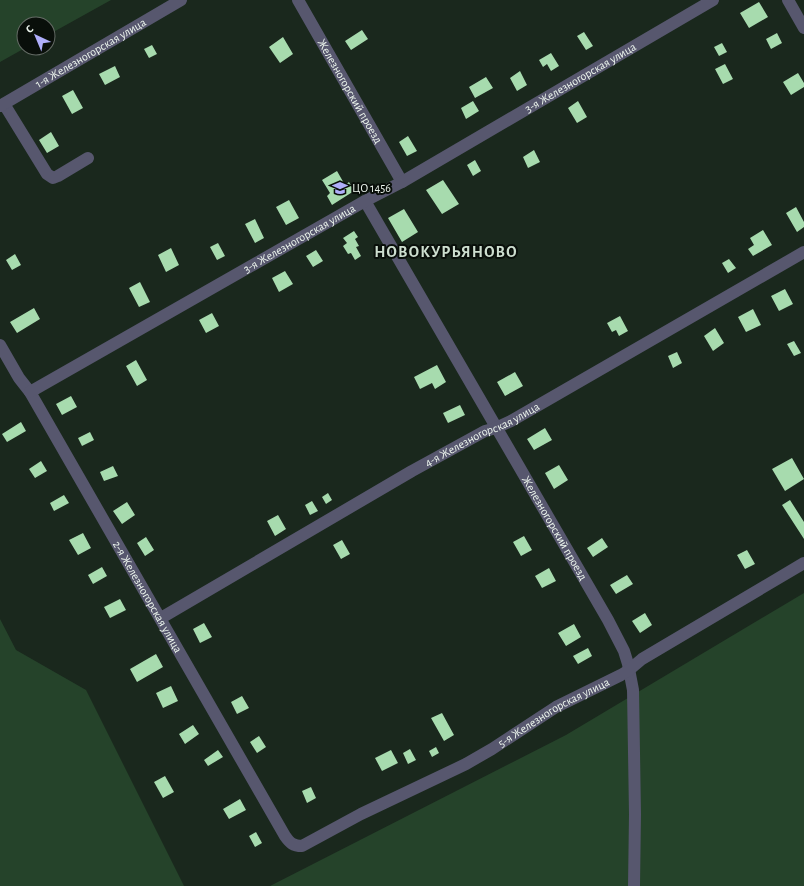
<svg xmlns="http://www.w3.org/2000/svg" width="804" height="886" font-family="'Alegreya Sans',sans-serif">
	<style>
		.green { fill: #25432a }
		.building { fill: #a7dbae }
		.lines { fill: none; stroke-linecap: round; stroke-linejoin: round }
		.minor { stroke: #57576e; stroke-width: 12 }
		.labels { text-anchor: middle; stroke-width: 4; stroke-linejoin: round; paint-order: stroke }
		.street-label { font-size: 12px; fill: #edf6ee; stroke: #090f0a }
		.poi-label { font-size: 12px; fill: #edf6ee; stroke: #090f0a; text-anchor: start }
		.district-label { font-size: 16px; font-weight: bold; letter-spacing: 1px; fill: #cddecf; stroke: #090f0a }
	</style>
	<rect width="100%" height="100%" fill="#1a281d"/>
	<path class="green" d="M0,0H111L48,35V24H24L25,48L0,62Z
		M804,593V886H270L566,735Z
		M0,619L16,650L86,690L184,886H0Z"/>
	<path class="building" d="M759,2L768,17L749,28L740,13Z
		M362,30L368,39L351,50L345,41Z
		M584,32L593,46L586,50L577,36Z
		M777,33L782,43L771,49L766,39Z
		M283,37L293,54L280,63L269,47Z
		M722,43L727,52L719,56L714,47Z
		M152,45L157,54L149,58L144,49Z
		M551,53L559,66L551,71L547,64L543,67L539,60Z
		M725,64L733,79L723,84L715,69Z
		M115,66L120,77L105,85L99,74Z
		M520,71L527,85L517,91L510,78Z
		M798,73L804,83V87L791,95L783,82Z
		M486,77L493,88L475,98L469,87Z
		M73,90L83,108L72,114L62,96Z
		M473,101L479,111L466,119L461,108Z
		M578,101L587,117L577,123L568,108Z
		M51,132L59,146L47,153L39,140Z
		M408,136L417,151L407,156L399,142Z
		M534,150L540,162L528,168L523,157Z
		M475,160L481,171L473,176L467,165Z
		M337,171L345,185L349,182L354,191L332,205L327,196L330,193L322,180Z
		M443,180L459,204L442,214L426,190Z
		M289,200L299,218L286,225L276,207Z
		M796,207L804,222V227L797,232L786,213Z
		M404,209L418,232L402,242L388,218Z
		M255,219L264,238L255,243L245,224Z
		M763,230L772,245L753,256L748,249L754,245L750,238Z
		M354,231L358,237L355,239L359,246L356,247L361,256L355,260L351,253L348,254L343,246L347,243L343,238Z
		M218,243L225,256L217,260L210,247Z
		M171,248L179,265L166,272L158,255Z
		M316,250L323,261L313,267L306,256Z
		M15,254L21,265L12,270L6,260Z
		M729,259L736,268L728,273L722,263Z
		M285,271L293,284L279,292L272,278Z
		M140,282L150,302L139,307L129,288Z
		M785,289L793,304L779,311L771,296Z
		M34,308L40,319L17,333L10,322Z
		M753,309L761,325L746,332L738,317Z
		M212,313L219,326L206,333L199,320Z
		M620,316L628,331L619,336L616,330L612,332L607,323Z
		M715,328L724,343L713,351L704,336Z
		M794,341L801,353L794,356L787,344Z
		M677,352L682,363L673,368L668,356Z
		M136,360L147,380L137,386L126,366Z
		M437,365L446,382L435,389L432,383L420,389L414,377Z
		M515,372L523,386L505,396L497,382Z
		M71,396L77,407L62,415L56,404Z
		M460,405L465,415L448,423L443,413Z
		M21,422L26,431L7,442L2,434Z
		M545,428L552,440L534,450L527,439Z
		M90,432L94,440L82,446L78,438Z
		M792,458L804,479L785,491L772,469Z
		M41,461L47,471L35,478L29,469Z
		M559,465L568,480L554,489L545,473Z
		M113,466L118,476L104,481L100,472Z
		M328,493L332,500L326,504L322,497Z
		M64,495L69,503L54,511L50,503Z
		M790,500L804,522V539L782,505Z
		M312,501L318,511L310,515L305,505Z
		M127,502L135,515L122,524L113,511Z
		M278,515L286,529L275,536L267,521Z
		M83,533L91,548L78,555L69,540Z
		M524,536L532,550L521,556L513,542Z
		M146,537L154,550L145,556L137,543Z
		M602,538L608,547L593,557L587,548Z
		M342,540L350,554L341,559L333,545Z
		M747,550L755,564L745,569L737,555Z
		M102,567L107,576L93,584L88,575Z
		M549,568L556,581L542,588L535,576Z
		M627,575L633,584L616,594L610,585Z
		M120,599L126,610L110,618L104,607Z
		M645,613L652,625L640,633L632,621Z
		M204,623L212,637L200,643L193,629Z
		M574,624L581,637L566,646L558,633Z
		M588,648L592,656L578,664L573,656Z
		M156,654L163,667L137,682L130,669Z
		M171,686L178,701L163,708L156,693Z
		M242,696L249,708L237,714L231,702Z
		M442,713L454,735L444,741L431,718Z
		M193,725L199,734L185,744L179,734Z
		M259,736L266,747L257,753L250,742Z
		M436,747L439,753L432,757L429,751Z
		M410,749L416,760L408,764L403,753Z
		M218,750L223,757L208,766L204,760Z
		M391,750L398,763L382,771L375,758Z
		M165,776L174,792L163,798L154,782Z
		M311,787L316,798L307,803L302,791Z
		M240,799L246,810L229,819L223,809Z
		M256,832L262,843L255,847L249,836Z"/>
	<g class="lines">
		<g class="minor">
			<path id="s1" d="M298,0L402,182"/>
			<path d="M788,0L804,28"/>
			<path d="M4,104L47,174L53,178L58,176L88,158"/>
			<path id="s2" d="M0,106L181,0"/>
			<path id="s3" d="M365,201L608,620L624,651L628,664L633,690L635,814L634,886"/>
			<path id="s4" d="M0,345L19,378L30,392L285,836C290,843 293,846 302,846L361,814L466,764L492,749L556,707L621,675L629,670L642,659L804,563"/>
			<path id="s5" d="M30,392L365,201L402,182L713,0"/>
			<path id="s6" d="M161,618L412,471L485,431L496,428L511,421L804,252"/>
		</g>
	</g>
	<defs>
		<g id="school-bare" transform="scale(1.2)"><path d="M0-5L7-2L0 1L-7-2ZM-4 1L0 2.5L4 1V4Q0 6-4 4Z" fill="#afaefa" stroke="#090f0a" stroke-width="2.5" paint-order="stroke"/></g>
	</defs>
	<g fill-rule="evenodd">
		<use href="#school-bare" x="340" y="188"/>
	</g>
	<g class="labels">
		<g class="street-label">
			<text dy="4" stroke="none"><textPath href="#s2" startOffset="105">1-я Железногорская улица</textPath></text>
			<text dy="4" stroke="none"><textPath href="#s5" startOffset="634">3-я Железногорская улица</textPath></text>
			<text dy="4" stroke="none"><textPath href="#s1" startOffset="105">Железногорский проезд</textPath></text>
			<text dy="4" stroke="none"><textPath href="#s5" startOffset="310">3-я Железногорская улица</textPath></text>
			<text dy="4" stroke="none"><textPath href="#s6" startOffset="370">4-я Железногорская улица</textPath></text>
			<text dy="4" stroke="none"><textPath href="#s3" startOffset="378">Железногорский проезд</textPath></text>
			<text dy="4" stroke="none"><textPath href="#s4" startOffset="292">2-я Железногорская улица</textPath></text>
			<text dy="4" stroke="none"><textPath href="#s4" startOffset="874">5-я Железногорская улица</textPath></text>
		</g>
		<g class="poi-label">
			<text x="352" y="192">ЦО 1456</text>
		</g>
		<g class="district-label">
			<text x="446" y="257">НОВОКУРЬЯНОВО</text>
		</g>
	</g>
	<g transform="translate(36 36) rotate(316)"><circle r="19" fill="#090f0a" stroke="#646b65"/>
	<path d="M0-3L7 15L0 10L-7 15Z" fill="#afaefa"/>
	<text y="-6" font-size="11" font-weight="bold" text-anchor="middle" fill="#edf6ee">С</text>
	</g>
</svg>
